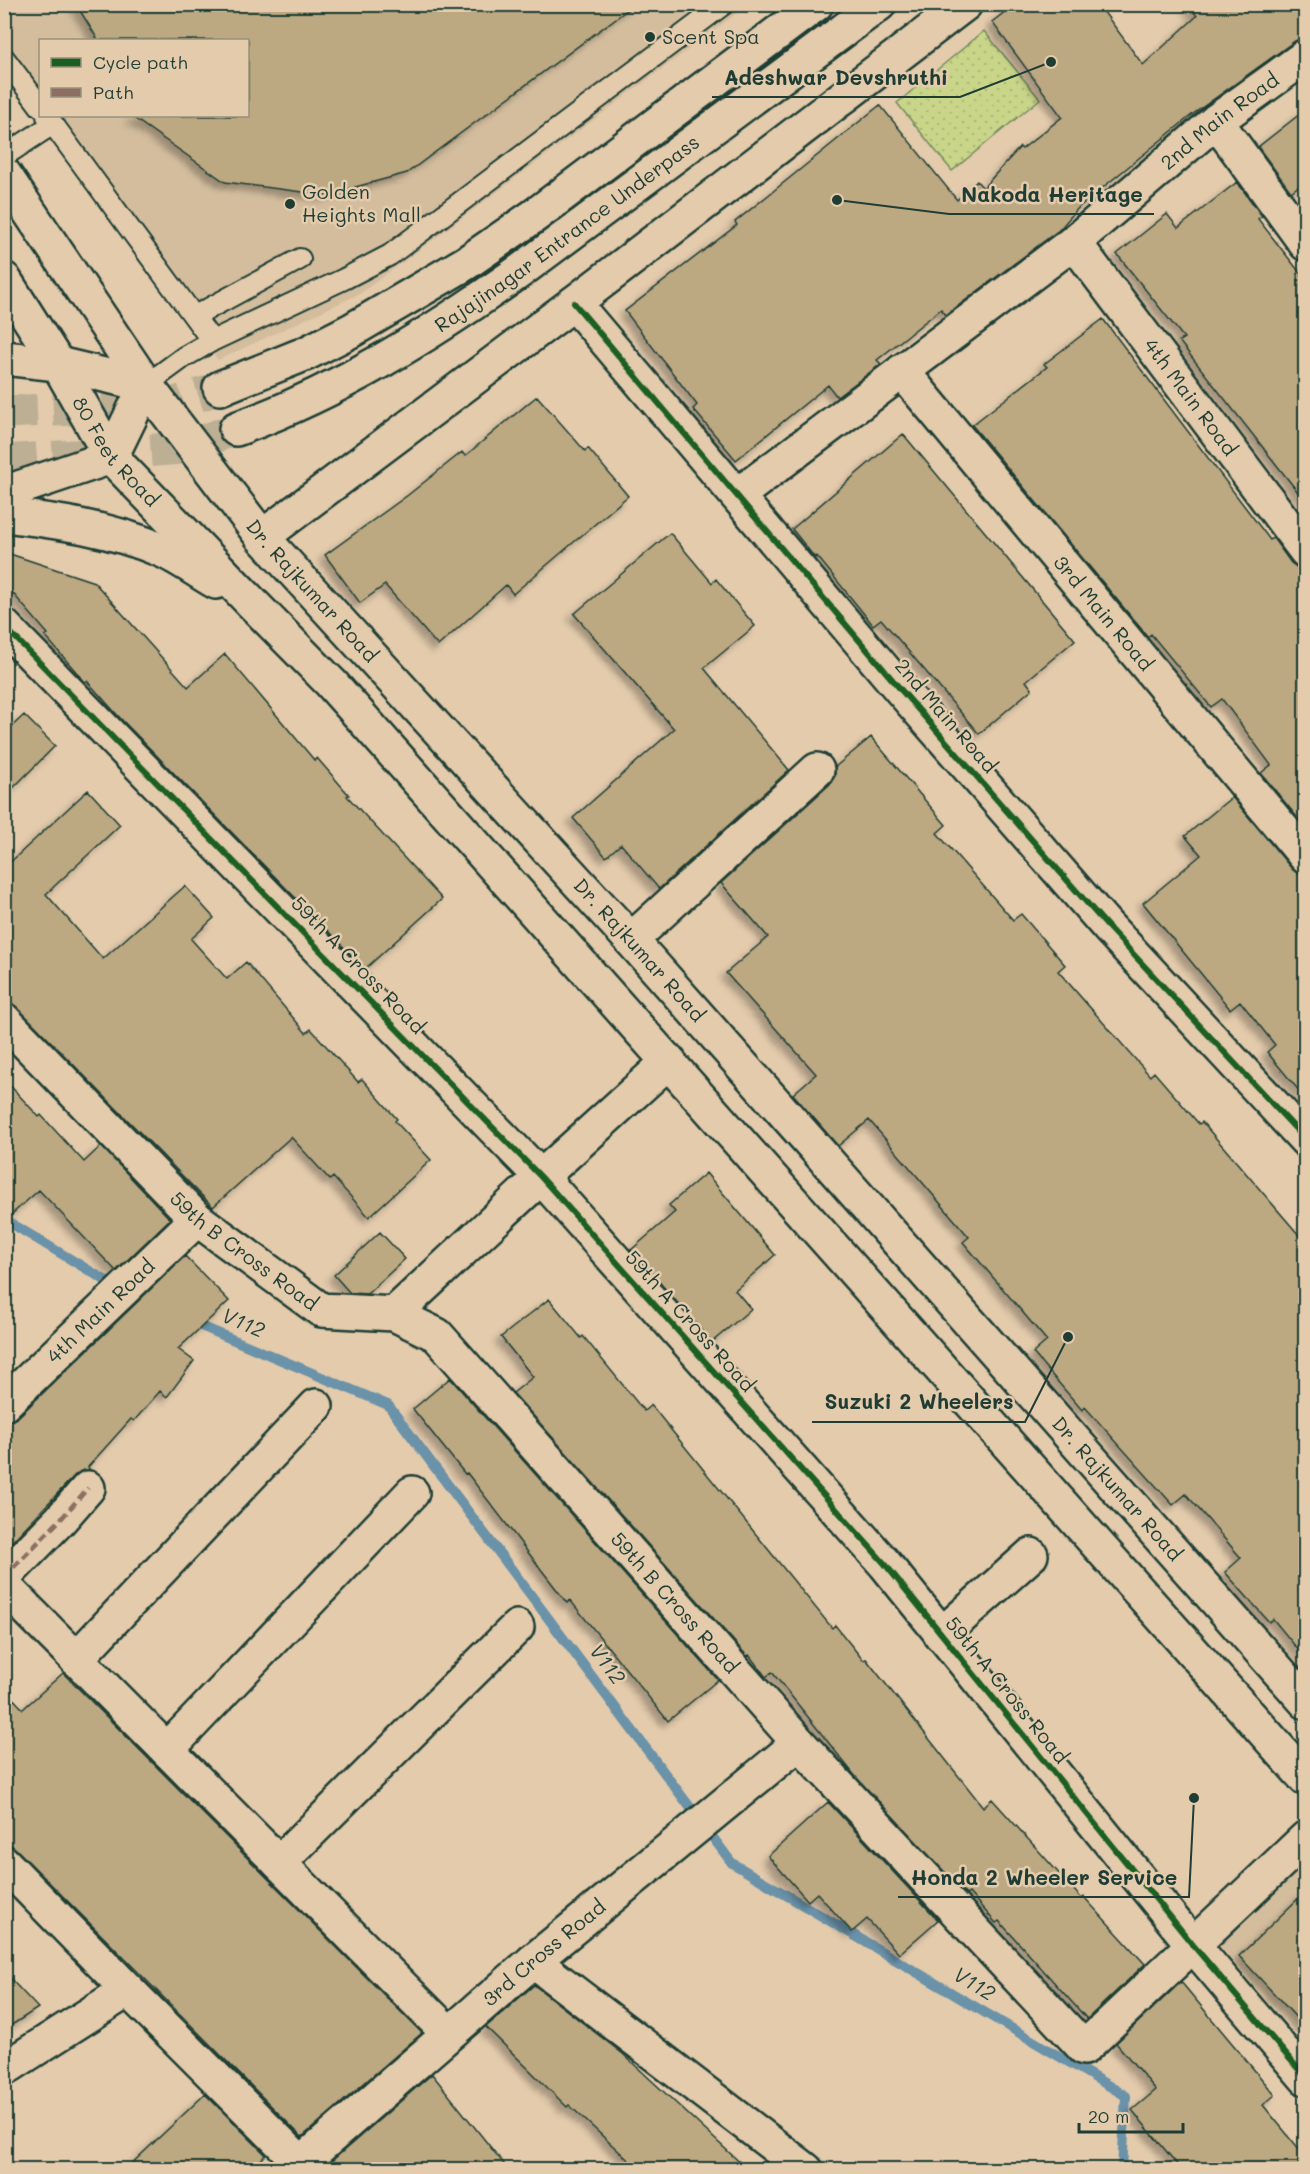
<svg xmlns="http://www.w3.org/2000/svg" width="1310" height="2174" font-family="Mali,sans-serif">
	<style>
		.built { fill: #d3bd9d; fill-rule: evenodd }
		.grass { fill: url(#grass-dots); stroke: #748a5e; stroke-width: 1.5 }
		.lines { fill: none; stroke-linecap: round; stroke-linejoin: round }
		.stream { stroke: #6a92a9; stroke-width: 10 }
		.building { fill: #bca881; stroke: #1f3d34; stroke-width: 1.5; filter: url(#shadow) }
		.secondary-tunnel { stroke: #bcaf94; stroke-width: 33; stroke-dasharray: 33 16; stroke-linecap: butt }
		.service-casing { stroke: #1f3d34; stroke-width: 24 }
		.minor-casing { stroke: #1f3d34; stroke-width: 38 }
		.secondary-casing { stroke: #1f3d34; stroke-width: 38 }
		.service { stroke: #e3cbac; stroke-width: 20 }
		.minor { stroke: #e3cbac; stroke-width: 33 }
		.secondary { stroke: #e3cbac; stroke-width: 33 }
		.quiet { stroke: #8d6e63; stroke-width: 4.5; stroke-dasharray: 9 4.5; stroke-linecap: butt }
		.cycleway-casing { stroke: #e3cbac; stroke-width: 10 }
		.cycleway { stroke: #1b5e20; stroke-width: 6 }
		.poi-dot { fill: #1f3d34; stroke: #e3cbac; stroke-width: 2 }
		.labels { text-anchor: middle; stroke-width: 5; stroke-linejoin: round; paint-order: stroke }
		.poi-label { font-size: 20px; fill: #1f3d34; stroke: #e3cbac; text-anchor: start }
		.street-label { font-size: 20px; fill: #1f3d34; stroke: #e3cbac }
		.water-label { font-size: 21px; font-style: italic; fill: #25443e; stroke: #e3cbac }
		.leader { fill: none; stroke: #1f3d34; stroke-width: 2 }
		.callout-dot { fill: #1f3d34; stroke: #e3cbac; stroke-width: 2 }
		.callout-label { font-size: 21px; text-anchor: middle; font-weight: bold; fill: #1f3d34; stroke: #e3cbac; stroke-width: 5; stroke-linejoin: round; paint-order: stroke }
	</style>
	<defs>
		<pattern id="grass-dots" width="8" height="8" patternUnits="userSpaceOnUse" patternTransform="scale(1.5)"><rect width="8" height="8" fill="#c9d689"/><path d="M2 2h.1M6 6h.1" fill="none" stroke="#acb977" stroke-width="1.8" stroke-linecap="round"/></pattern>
		<filter id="shadow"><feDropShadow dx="-5.5" dy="5.5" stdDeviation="3" flood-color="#0004"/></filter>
	</defs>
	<rect width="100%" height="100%" fill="#e3cbac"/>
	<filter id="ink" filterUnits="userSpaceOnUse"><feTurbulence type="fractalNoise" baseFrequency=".0167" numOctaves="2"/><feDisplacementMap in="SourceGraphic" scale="12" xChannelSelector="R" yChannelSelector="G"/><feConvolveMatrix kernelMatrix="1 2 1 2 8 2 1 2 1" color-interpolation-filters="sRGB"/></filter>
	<g filter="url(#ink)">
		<path class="built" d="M5,5H748L361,293L218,360L5,79ZM40,40H248V116H40Z
			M1305,1853V2044L1218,1944Z"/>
		<path class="grass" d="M984,31L1040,99L952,171L897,103Z"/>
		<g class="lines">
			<path class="stream" d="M4,1219L118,1288
				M189,1321L388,1405L732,1863L1126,2096L1122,2170"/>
		</g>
		<path class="building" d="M76,4H635L407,173L326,195L225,182L131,116H248V40H98Z
			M1015,4H1098L1143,65L1197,16L1188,4H1305V37L1295,41L1193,114L1079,207L1059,230L946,315L941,309L877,360L881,364L837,397L828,385L736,460L693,409L697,405L625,311L737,225L735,222L880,105L957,200L977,181L983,188L1020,147L1022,149L1062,117L992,22Z
			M1305,110V181L1291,192L1258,147Z
			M1237,182L1262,216L1258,219L1305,279V501L1179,341L1184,338L1117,254L1167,214L1178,228Z
			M1103,319L1270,540L1273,538L1291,563L1298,568L1305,569V827L1261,773L1271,765L1222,699L1211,707L1151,634L1148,637L972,425L1047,367L1044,364Z
			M537,396L585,451L588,448L628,496L513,594L506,585L438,646L385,585L360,603L325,555L408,495L462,452L465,456Z
			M903,434L1075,640L1026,681L1032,689L979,734L881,619L873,625L817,556L815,558L792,529Z
			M670,533L712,583L716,579L755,626L704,668L789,770L659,889L621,844L606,857L573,818L674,729L574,614Z
			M4,552L94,582L188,687L225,654L315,761L317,758L349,795L347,796L442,899L365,969L121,719L87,681L85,682L45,636L48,634L4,583Z
			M24,715L55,746L4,797V734Z
			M871,737L946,825L937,833L1013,920L1021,914L1065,965L1058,971L1150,1076L1154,1072L1199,1124L1202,1122L1305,1242V1658L1273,1619L1269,1622L1225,1572L1241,1558L1186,1494L1173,1505L1085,1407L1082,1410L1033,1353L1047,1341L963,1242L969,1237L869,1120L838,1146L793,1094L816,1074L726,973L768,937L721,883L830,784L835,776V767Z
			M88,790L120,825L46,894L103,959L185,886L214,918L191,939L227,979L246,962L306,1033L311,1029L358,1082L362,1079L397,1119L395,1121L431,1160L369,1217L333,1177L330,1180L291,1137L213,1207L17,1007L4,999V868Z
			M1232,797L1292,869L1299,874L1305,875V1098L1267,1052L1275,1045L1240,1001L1230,1009L1143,903L1201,855L1185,836Z
			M4,1079L39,1117L41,1115L84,1162L101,1146L170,1219L116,1271L39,1190L4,1221Z
			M706,1173L775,1255L735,1290L751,1309L712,1342L631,1250L675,1212L669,1205Z
			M380,1232L405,1259L367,1294L350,1293L334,1275Z
			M185,1256L229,1301L178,1349L194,1361L167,1397L160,1391L134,1421L131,1419L88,1467L90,1470L81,1471L74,1476L4,1550L5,1422L17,1418Z
			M549,1299L581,1338L583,1336L644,1411L651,1405L832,1628L835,1625L863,1660L866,1659L983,1807L992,1799L1082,1899L1084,1897L1145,1964L1087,2019L999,1921L996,1923L969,1893L966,1895L856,1777L772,1672L766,1677L749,1655L747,1656L513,1393L533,1377L501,1337Z
			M450,1378L718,1680L668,1721L570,1600L567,1603L467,1473L465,1474L413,1409Z
			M63,1673L422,2033L302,2137L17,1850L4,1839V1689L23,1709Z
			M828,1802L938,1920L899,1954L867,1919L852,1932L817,1893L808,1901L768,1856Z
			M1305,1892V2027L1239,1956Z
			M4,1972L38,2008L4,2030Z
			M1181,1982L1275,2095L1263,2105L1305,2156V2169H1181L1132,2110L1156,2090L1116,2043Z
			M534,1985L623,2054L747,2169H638L569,2105L567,2107L486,2027Z
			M432,2074L508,2169H330L327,2165Z
			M205,2094L266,2155L251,2169H126Z"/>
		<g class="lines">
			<path class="secondary-tunnel" d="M4,412L169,405L220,388
				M4,461L184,448L236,429"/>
			<g class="service-casing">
				<path id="service" d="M4,58L40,106
					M47,116L212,341
					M4,156L53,124
					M195,316L300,259
					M146,385L184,357L212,341L344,279L390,255L724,4"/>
			</g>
			<g class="minor-casing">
				<g id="minor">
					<path d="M1216,121L1306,244"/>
					<path id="s1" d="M1074,242L1306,551"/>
					<path d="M574,303L902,691L1108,927L1306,1140"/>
					<path id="s2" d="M902,371L1306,857"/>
					<path id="s3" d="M738,495L1074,242L1216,121L1306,56"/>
					<path d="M4,626L541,1177L885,1564L1193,1945L1306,2078"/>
					<path d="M631,940L817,770"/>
					<path id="s4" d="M4,1020L197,1219L321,1310L394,1314L437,1335L799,1743L1084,2048L1306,1838"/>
					<path d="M394,1314L541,1177L669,1061"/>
					<path id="s5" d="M4,1404L197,1219"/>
					<path d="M4,1577L60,1520L88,1488"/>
					<path d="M4,1586L448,2033"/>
					<path d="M941,1635L1031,1555"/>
					<path d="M76,1659L316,1406"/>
					<path d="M167,1750L412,1493"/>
					<path d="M4,1863L128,1990L308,2170"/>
					<path d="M279,1863L517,1627"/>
					<path d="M533,1961L806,2170"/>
					<path d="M4,2069L128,1990"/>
					<path id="s6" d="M293,2170L533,1961L799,1743"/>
				</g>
			</g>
			<g class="secondary-casing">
				<g id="secondary">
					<path id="s7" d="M4,174L146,385L262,537L631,940L1306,1702"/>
					<path id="s8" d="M4,279L58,364L111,457L252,603L331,683L1306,1779"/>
					<path d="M4,358L58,364L146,385"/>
					<path d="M220,388L307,353L352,330L466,263L534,216L816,4"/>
					<path id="s9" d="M236,429C339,392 431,334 520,271L879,4"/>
					<path d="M4,493L111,457L146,385"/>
					<path d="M4,515C58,521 111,529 161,550C180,558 198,572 216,582"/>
					<path d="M262,537L574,303L965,4"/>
				</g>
			</g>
			<use href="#service" class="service"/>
			<use href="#minor" class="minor"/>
			<use href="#secondary" class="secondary"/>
			<path class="quiet" d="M4,1577L60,1520L88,1488"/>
			<g class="cycleway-casing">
				<path id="cycleway" d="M574,303L902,691L1108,927L1306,1140
					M4,626L541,1177L885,1564L1193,1945L1306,2078"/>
			</g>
			<use href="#cycleway" class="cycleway"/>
		</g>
	</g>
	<g class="poi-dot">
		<circle cx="650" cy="37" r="6"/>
		<circle cx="290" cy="204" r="6"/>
	</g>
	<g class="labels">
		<g class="poi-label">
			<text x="662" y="44">Scent Spa</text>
			<text x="302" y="199">Golden<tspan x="302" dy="23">Heights Mall</tspan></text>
		</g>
		<g class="street-label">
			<text dy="7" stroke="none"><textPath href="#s3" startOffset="610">2nd Main Road</textPath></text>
			<text dy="7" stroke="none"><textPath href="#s9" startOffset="386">Rajajinagar Entrance Underpass</textPath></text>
			<text dy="7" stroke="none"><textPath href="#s1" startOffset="194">4th Main Road</textPath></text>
			<text dy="7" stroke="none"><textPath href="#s8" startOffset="206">80 Feet Road</textPath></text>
			<text dy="7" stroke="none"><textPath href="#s7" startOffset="519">Dr. Rajkumar Road</textPath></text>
			<text dy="7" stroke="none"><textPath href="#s2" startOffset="315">3rd Main Road</textPath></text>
			<text transform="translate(946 716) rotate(49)" y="7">2nd Main Road</text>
			<text dy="7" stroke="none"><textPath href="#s7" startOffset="1005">Dr. Rajkumar Road</textPath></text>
			<text transform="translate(358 965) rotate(46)" y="7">59th A Cross Road</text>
			<text dy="7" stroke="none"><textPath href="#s4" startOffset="334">59th B Cross Road</textPath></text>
			<text dy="7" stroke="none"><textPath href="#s5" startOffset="134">4th Main Road</textPath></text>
			<text transform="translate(690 1321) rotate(48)" y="7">59th A Cross Road</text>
			<text dy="7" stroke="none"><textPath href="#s7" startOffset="1725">Dr. Rajkumar Road</textPath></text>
			<text dy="7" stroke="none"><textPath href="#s4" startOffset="910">59th B Cross Road</textPath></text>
			<text transform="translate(1007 1690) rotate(51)" y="7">59th A Cross Road</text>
			<text dy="7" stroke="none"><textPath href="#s6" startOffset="332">3rd Cross Road</textPath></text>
		</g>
		<g class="water-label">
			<text transform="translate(243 1323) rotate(23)" y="7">V112</text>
			<text transform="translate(607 1664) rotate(53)" y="7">V112</text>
			<text transform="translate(974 1984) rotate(31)" y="7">V112</text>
		</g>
	</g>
	<path class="leader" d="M1051 62L960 97H712M837 200L949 214H1154M1068 1337L1025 1422H812M1194 1798L1189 1897H898"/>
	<g class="callout-dot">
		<circle cx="1051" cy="62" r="6"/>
		<circle cx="837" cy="200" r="6"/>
		<circle cx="1068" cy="1337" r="6"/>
		<circle cx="1194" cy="1798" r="6"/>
	</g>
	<g class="callout-label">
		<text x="836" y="85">Adeshwar Devshruthi</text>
		<text x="1052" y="202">Nakoda Heritage</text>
		<text x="919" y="1409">Suzuki 2 Wheelers</text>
		<text x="1044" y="1885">Honda 2 Wheeler Service</text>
	</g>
	<rect width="1310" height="2174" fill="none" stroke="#e3cbac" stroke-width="24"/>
	<rect x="12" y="12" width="1286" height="2150" fill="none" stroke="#1f3d34" stroke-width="2" filter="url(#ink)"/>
	<rect x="39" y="39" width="210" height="78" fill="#e3cbac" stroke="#95927c" stroke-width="1.5"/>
	<rect x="51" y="58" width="30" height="9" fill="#1b5e20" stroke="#95927c" stroke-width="1.5"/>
	<text x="93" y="69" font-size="18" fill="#1f3d34">Cycle path</text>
	<rect x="51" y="88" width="30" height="9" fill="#8d6e63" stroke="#95927c" stroke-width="1.5"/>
	<text x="93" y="99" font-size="18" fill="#1f3d34">Path</text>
	<path d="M1079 2123v9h104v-9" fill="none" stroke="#1f3d34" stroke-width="3"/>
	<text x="1088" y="2123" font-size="18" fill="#1f3d34" stroke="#e3cbac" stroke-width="4.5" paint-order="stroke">20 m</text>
</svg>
